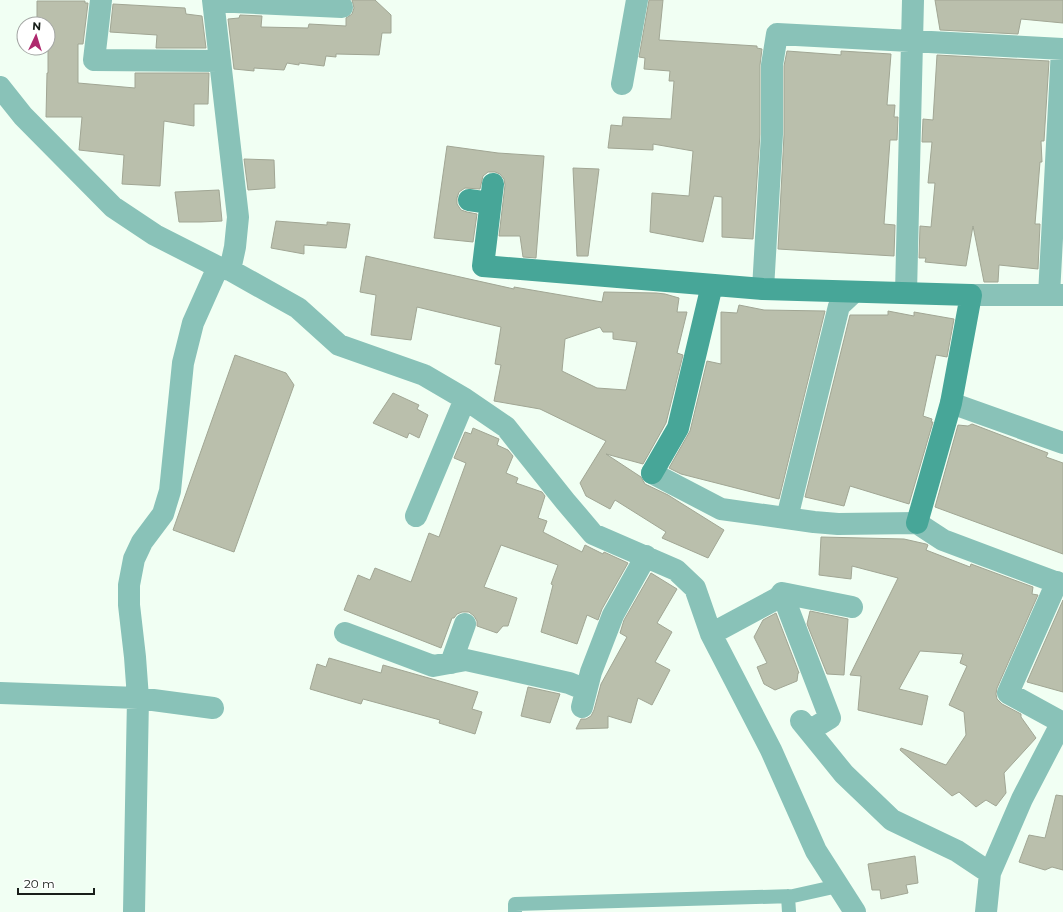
<svg xmlns="http://www.w3.org/2000/svg" width="1063" height="912" font-family="Montserrat,sans-serif">
	<style>
		.building { fill: #babfac; stroke: #a1a694; fill-rule: evenodd }
		.lines { fill: none; stroke-linecap: round; stroke-linejoin: round }
		.lane { stroke: #89c2b8; stroke-width: 14 }
		.street { stroke: #89c2b8; stroke-width: 22 }
		.secondary { stroke: #47a698; stroke-width: 22 }
	</style>
	<rect width="100%" height="100%" fill="#f1fff3"/>
	<path class="building" d="M352,0H375L391,15V33H382L379,55L336,54V57L326,56L324,66L299,63V65L287,63L284,70L254,68V71L234,69L228,19L239,18L240,15L262,16L261,27L308,28L309,24L346,26V18L352,14L354,8Z
		M649,0H663L659,40L757,46V48L762,49L760,65V134L753,239L722,237V197L714,196L703,242L650,232L652,193L689,196L693,151L653,144V150L608,148L611,125L622,126L623,117L671,119L674,81H669L670,71L644,69L645,58L639,57Z
		M935,0H1063V23L1021,19L1018,34L940,30Z
		M37,1H85V3H88L83,44H78V83L135,88V73H209L208,104H194V126L164,121L160,186L122,184L124,155L79,150L82,117H46L47,73H48V24H37Z
		M113,4L185,8L186,14L202,16L206,48H156L157,35L110,32Z
		M787,51L841,55V51L891,54L887,105H895L894,117H898L897,140H890L884,224L895,225L894,256L778,249L784,135V66Z
		M937,55L1049,61L1044,141H1041L1042,162H1040L1035,224H1040L1038,269L999,265L998,282H984L973,226L966,266L925,262L926,258H919L920,226L931,227L935,183H928L932,142H922L923,119L933,120Z
		M447,146L498,153L544,156L536,258L523,257L520,236H499L505,185L504,179L500,174L495,172H488L483,176L480,189L465,188L459,192L457,198V204L461,210L467,212L477,214L473,242L434,238Z
		M244,159L274,160L275,188L248,190Z
		M573,168L599,169L588,256H577Z
		M219,190L222,221L201,222H179L175,192Z
		M276,221L327,225V222L350,224L346,248L304,245V254L271,248Z
		M366,256L514,289V287L602,302L604,292L656,293L665,294L679,298L677,312H687L677,353L683,355L666,423L643,464L606,454L641,477L645,484L668,495L724,530L708,558L662,538L666,532L615,500L610,509L586,496L580,483L606,441L540,409L494,401L501,365L495,364L501,327L417,307L411,340L371,335L376,295L360,292ZM600,327L603,332H613V339L637,342L626,390L597,388L562,371L565,339Z
		M739,305L764,310L825,311L779,499L681,474L669,468L690,431L707,361L721,364V312L737,313Z
		M888,311L914,316V312L954,319L947,357L936,355L923,416L932,419L931,422H933L909,504L850,486L844,506L805,497L850,315H888Z
		M235,355L286,373L294,385L234,552L173,530Z
		M393,393L419,405L417,409L428,415L419,438L409,433L407,438L373,423Z
		M972,424L1048,453L1046,457L1063,463V554L935,507L958,425L968,426Z
		M473,428L499,439L497,445L508,450L513,456L506,473L518,478L516,483L542,492L545,496L538,518L547,521L543,532L582,552L585,545L603,554L604,552L628,563L602,609L598,620L587,615L577,644L541,632L553,585L551,584L558,565L501,545L484,587L517,598L508,626H503L497,633L477,626V621L474,616L469,612H462L457,614L454,618H452L441,648L344,610L358,575L370,580L375,568L411,582L429,533L439,537L466,463L454,458L465,432L471,434Z
		M821,537L904,539L926,544L928,545L926,550L970,567L971,564L1033,587L1032,594L1038,595L997,688L996,694L997,699L1002,704L1021,714V717L1036,738L1004,773L1006,793L996,806L986,800L976,807L959,792L952,796L900,750L901,748L946,765L966,735L964,712L949,705L967,666L960,663L963,654L920,651L899,689L928,696L922,725L858,710L861,676L850,675L898,578L852,566L851,579L819,575Z
		M651,573L677,589L657,623L672,632L655,662L670,670L652,705L638,698L631,723L608,716V728L576,729L581,719H586L591,716L594,710L601,684L627,637L620,633L624,620Z
		M1063,600V692L1027,682Z
		M810,611L848,619L844,675L827,674L807,624Z
		M776,613L799,673H798L797,681L775,690L764,684L757,667L767,663L754,637L763,620Z
		M329,658L381,673L383,665L478,692L472,709L482,712L475,734L439,723L440,720L363,699L361,704L310,689L317,664L326,667Z
		M528,687L560,694L550,723L521,716Z
		M1056,795L1063,796V870L1052,867L1045,870L1019,862L1029,835L1045,838Z
		M915,856L918,883L906,885L908,893L881,899L880,890H872L868,864Z"/>
	<g class="lines">
		<path class="lane" d="M788,896L789,912
			M515,912V904L793,896L838,886"/>
		<path class="street" d="M101,0L94,60L220,61
			M213,0L238,217L235,247L230,270
			M213,1L342,7
			M622,84L637,0
			M0,87L23,116L113,207L155,235L218,267L230,270L298,308L339,345L424,375L465,399L506,427L565,501L593,534L676,570L695,588L711,634L771,750L816,851L855,912
			M763,289L772,134V65L777,34L1063,49
			M906,293L913,0
			M971,295H1063
			M1049,295L1062,49
			M951,403L1063,443
			M652,473L721,509L814,522L838,524L917,523L943,540L1063,585
			M416,516L465,399
			M787,518L839,306L854,292
			M1057,582L1008,693L1063,723
			M782,593L830,718L809,731
			M782,593L852,607
			M345,633L433,666L466,660L569,683L586,690
			M711,634L778,598L782,593
			M451,663L465,624
			M0,693L138,698L213,708
			M582,707L591,672L613,615L646,556
			M801,721L844,774L892,820L957,851L990,873
			M134,912L138,698L135,657L129,605V585L134,559L142,542L163,514L170,491L183,363L193,323L218,267
			M986,912L990,873L1022,799L1062,722"/>
		<path class="secondary" d="M493,184L483,266L763,289L971,295L951,403L917,523
			M469,200L490,203
			M652,473L678,428L712,285"/>
	</g>
	<g transform="translate(36 36) rotate(4)"><circle r="19" fill="#ffffff" stroke="#a3a5a3"/>
	<path d="M0-3L7 15L0 10L-7 15Z" fill="#ae286d"/>
	<text y="-6" font-size="11" font-weight="bold" text-anchor="middle" fill="#181e19">N</text>
	</g>
	<path d="M18 888v6h76v-6" fill="none" stroke="#181e19" stroke-width="2"/>
	<text x="24" y="888" font-size="12" fill="#181e19" stroke="#ffffff" stroke-width="3" paint-order="stroke">20 m</text>
</svg>
